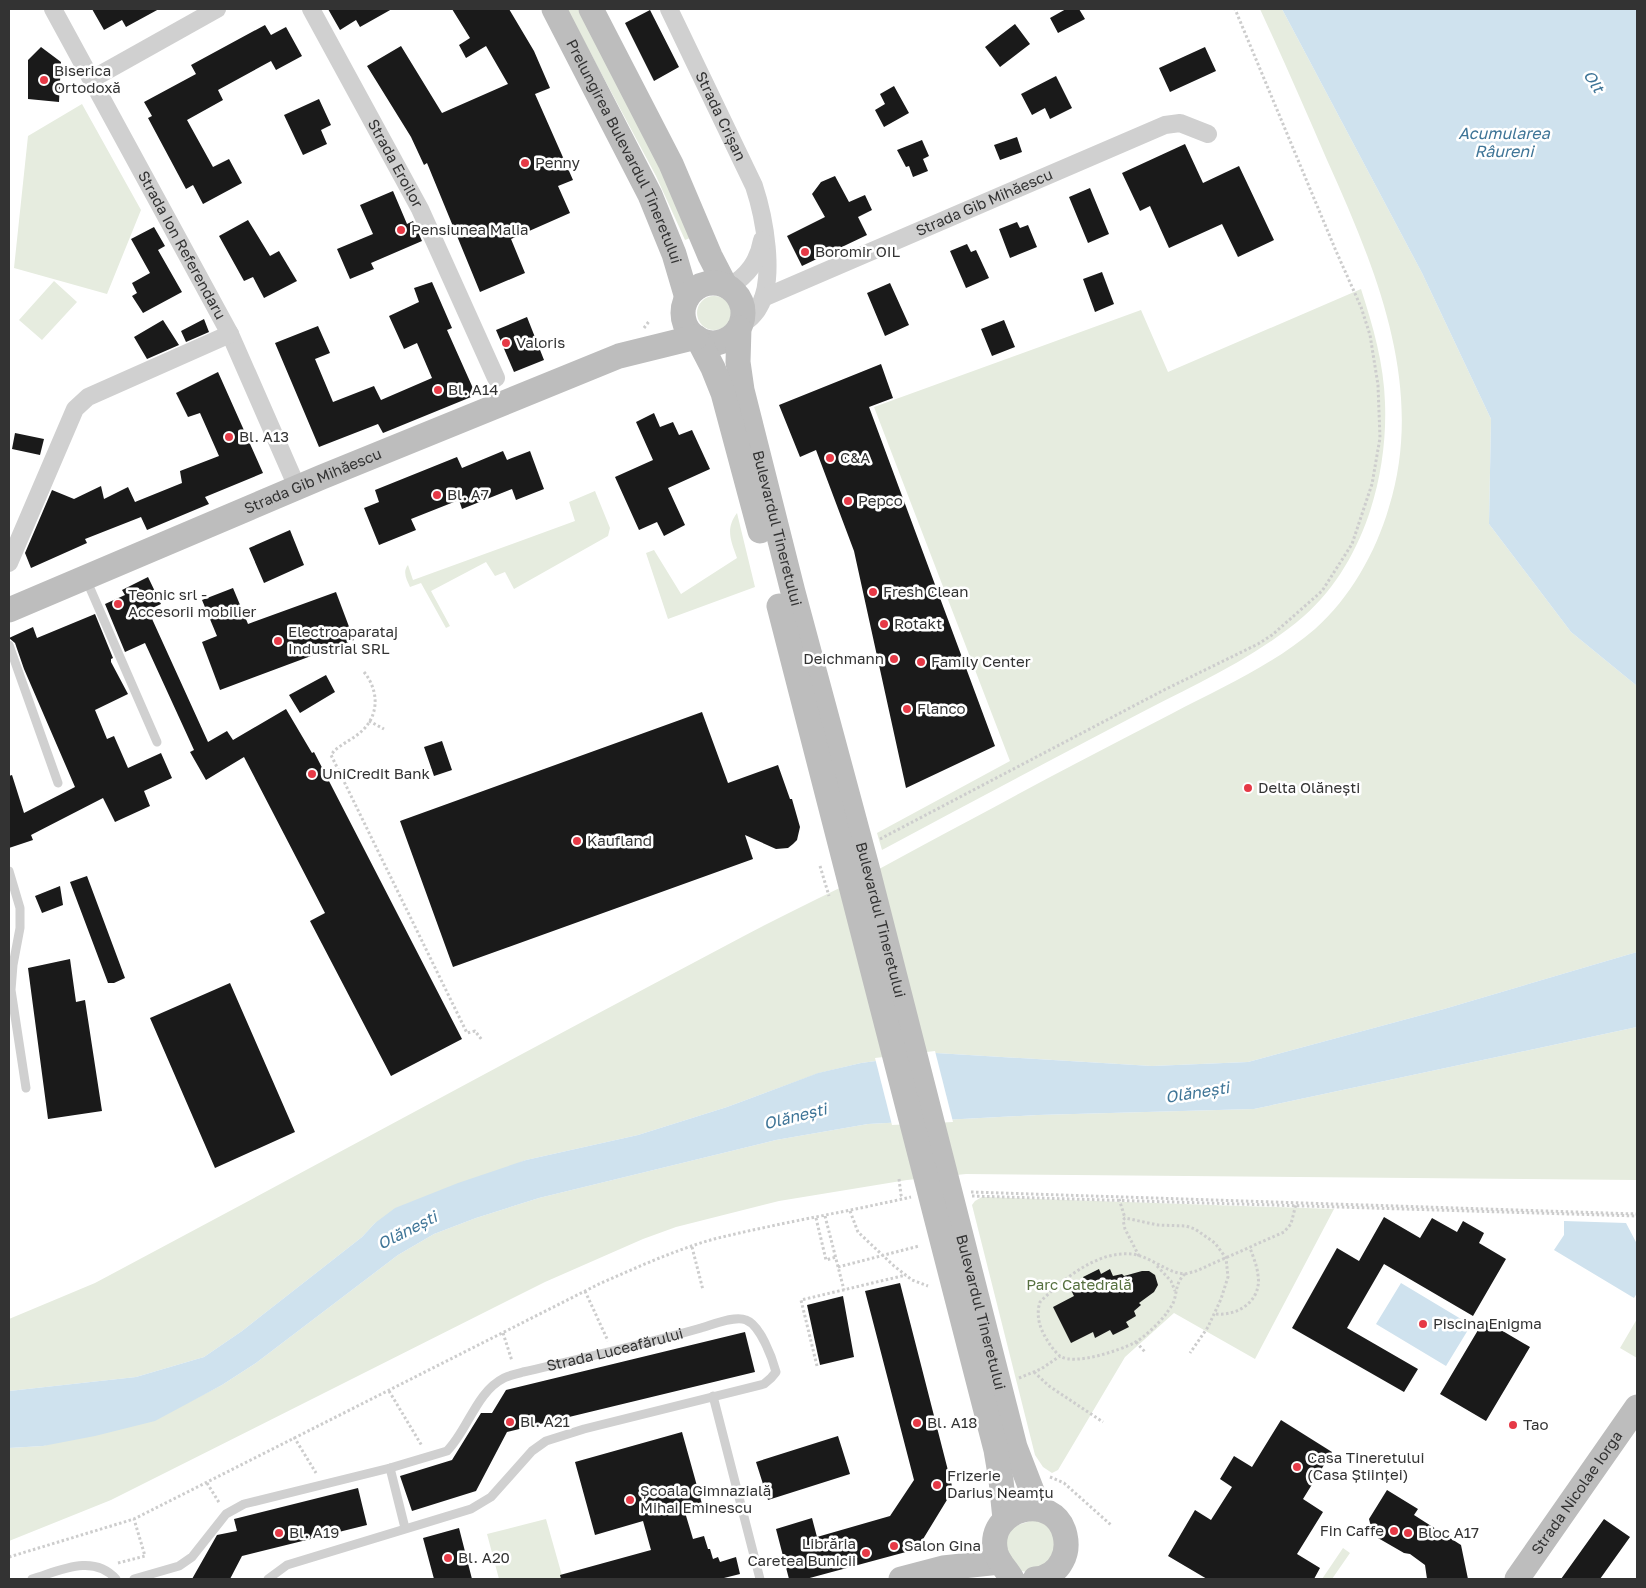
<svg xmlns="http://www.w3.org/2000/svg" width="1646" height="1588" font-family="'Golos Text',sans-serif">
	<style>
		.green { fill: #e6ecdf }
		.water { fill: #cfe2ee }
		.pier { fill: #fff }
		.building { fill: #1a1a1a }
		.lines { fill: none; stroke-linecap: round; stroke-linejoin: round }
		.path { stroke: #cdcdcd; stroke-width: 3; stroke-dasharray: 2.5 2.5; stroke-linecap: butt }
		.lane { stroke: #d0d0d0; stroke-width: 9 }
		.street { stroke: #d0d0d0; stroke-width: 18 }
		.secondary { stroke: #bdbdbd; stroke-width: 25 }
		.poi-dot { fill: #e63946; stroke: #fff; stroke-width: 2 }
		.labels { text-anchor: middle; stroke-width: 5; stroke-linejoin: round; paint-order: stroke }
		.poi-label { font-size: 15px; fill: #333; stroke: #fff; text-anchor: start }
		.street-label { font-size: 15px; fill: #333; stroke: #fff }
		.park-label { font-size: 15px; fill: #56703f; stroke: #fff }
		.water-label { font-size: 16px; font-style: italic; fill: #3f7597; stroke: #fff }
	</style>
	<rect width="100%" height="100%" fill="#fff"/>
	<path class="green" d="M567,9H578L666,171L693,237L685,240L656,176Z
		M1260,9H1282L1422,273L1491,419L1489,524L1571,632L1637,686V952L1444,1009L1248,1062L1152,1066L936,1053L861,1063L819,1073L727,1107L638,1135L526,1160L375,1223L362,1237L242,1331L204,1357L136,1377L9,1391V1319L95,1283C311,1168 526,1051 742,937C787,913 834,891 881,868C911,852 941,835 972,819C1038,783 1105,748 1173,713C1221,688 1273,665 1315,629C1350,598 1376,552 1389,507C1426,387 1376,269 1327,160C1305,109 1283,59 1260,9Z
		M82,104L141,210L107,294L14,268L28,136Z
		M54,281L77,302L42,340L19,320Z
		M1361,289C1373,326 1384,364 1385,403C1388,479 1362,565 1304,616C1252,661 1187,688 1127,720C1045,763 964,806 882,850L877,833L1010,761L874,407L1141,310L1168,372Z
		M697 313a17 17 0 1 1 34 0a17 17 0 1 1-34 0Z
		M595,491L610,528L608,536L514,589L505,572L495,576L486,562L431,591L450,626L446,628L421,583L410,587C407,580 402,572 408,565L413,580L575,521L569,502Z
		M737,513L755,587L668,619L646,553L654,550L681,594L737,558C731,541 725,529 737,513Z
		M1637,1027V1180L966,1174L907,1180L779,1201L676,1227L643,1239L545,1282L111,1500L9,1541V1448L43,1446L189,1402L222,1385L256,1363L398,1255L434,1234L476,1218L539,1198L776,1140L868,1124L1038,1115L1254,1109Z
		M982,1197L1334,1209L1255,1359L1174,1313L1125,1357L1058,1470L1052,1473L1043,1467L1035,1455L972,1205L975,1201Z
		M1637,1319V1358L1620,1348Z
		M1039,1518L1056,1534L1054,1559C1048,1563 1038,1572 1030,1572C1008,1573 1000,1544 1009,1528Z
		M546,1519L563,1579H499L487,1534Z
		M1343,1548L1350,1553L1332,1579H1322Z"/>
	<path class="water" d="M1282,9H1637V686L1571,632L1489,524L1491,419L1422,273Z
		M1637,952V1027L1254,1109L1038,1115L868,1124L776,1140L539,1198L476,1218L434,1234L398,1255L256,1363L222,1385L155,1421L95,1436L43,1446L9,1448V1391L136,1377L204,1357L242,1331L362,1237L375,1223L395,1208L458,1183L526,1160L638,1135L727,1107L818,1073L861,1063L936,1053L1152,1066L1248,1062L1444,1009Z
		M1564,1221L1626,1223L1637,1244V1293L1634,1298L1554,1250L1564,1235Z
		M1401,1283L1471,1325L1446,1366L1376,1324Z"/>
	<path class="pier" d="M935,1051L953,1122L892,1125L875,1058Z"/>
	<path class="building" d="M92,9H159L126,27L122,20L104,30Z
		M328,9H392L360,27L356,20L340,30Z
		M452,9H509L534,51L550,88L535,94L573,180L558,186L570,213L511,239L525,273L480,292L427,163L424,165L411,137L367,66L401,46L442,113L508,84L486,46L466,58L459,45L470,38Z
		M1066,9H1079L1085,19L1058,33L1050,18Z
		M650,10L679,67L654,81L625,23Z
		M1015,24L1030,44L1000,67L985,47Z
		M265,25L271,35L286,27L302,56L276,70L271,61L218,90L223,100L187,120L213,167L229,159L242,183L203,204L193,185L186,189L148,118L152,116L144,102L196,74L191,65Z
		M41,47L61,62L59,102L28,99V60Z
		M1205,47L1216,71L1170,92L1159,68Z
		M1056,76L1072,108L1050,119L1045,108L1032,115L1021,94Z
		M894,86L909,113L884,127L875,110L885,104L880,94Z
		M319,99L331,125L321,130L327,144L303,155L284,115Z
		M1017,137L1022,152L1000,160L994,145Z
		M922,140L929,156L923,159L928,171L913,177L909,166L906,167L897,150Z
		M1185,144L1203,183L1239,166L1274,240L1238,257L1222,224L1169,248L1150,206L1140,211L1122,173Z
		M835,176L849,202L865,195L872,210L858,217L867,235L802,266L787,236L825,217L812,194L821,182Z
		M1090,188L1109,234L1088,243L1069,197Z
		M393,191L407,224L413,221L422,241L371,263L374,269L350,279L337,249L373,234L360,205Z
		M248,220L270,256L279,251L297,281L264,298L253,277L244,281L219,236Z
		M1017,222L1020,228L1028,225L1037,247L1010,258L999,229Z
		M154,227L165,246L158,250L182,292L143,313L132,296L137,293L132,283L150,273L131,239Z
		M967,244L971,252L976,250L989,278L966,288L950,251Z
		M1102,272L1114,304L1095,312L1083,279Z
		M432,282L452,328L447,330L476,395L383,433L378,424L319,447L275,343L318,326L330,353L315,359L333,402L374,386L381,400L432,378L417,343L404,349L389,316L419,302L414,288Z
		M890,283L909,325L885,336L867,293Z
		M527,317L544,360L514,372L496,330Z
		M204,319L209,332L186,342L181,331Z
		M163,320L179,345L147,359L134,337Z
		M1004,320L1015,347L992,356L981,329Z
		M881,364L893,398L869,407L995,746L906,788L854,551L816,450L800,457L779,405Z
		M218,372L263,473L205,497L209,504L147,530L141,517L85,539L87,543L31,568L25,553L52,490L74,499L101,486L104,499L128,487L135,502L182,483L180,471L219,456L200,413L188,417L176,393Z
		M654,413L660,427L673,422L679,435L692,430L710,469L668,488L685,525L664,536L657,522L639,530L615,477L653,460L636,422Z
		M15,433L44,439L40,455L12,449Z
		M503,451L507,460L530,451L544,489L516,500L512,489L462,509L459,500L411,519L416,530L379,545L364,508L379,502L375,490L457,457L462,468Z
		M290,530L304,565L264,583L249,548Z
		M148,577L161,604L148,610L208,742L227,731L233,740L286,709L312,753L314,752L462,1039L391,1076L310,921L325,913L244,757L206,780L190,752L194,750L145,643L125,652L105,604L125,595L122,590Z
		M233,588L248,624L336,592L354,640L220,690L202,642L217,636L202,600Z
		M95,614L113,658L111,659V662L128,694L95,710L107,739L114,736L128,768L161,753L172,778L144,791L150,806L115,822L103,798L31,835L33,840L9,848V776L12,775L24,813L75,787L24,669L15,643L9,638L33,627L37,638Z
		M326,675L335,692L300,713L289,695Z
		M702,712L728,783L778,765L790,799H792L800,827L797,840L793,844L788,848L776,849L745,835L753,859L453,967L400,821Z
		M442,741L452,770L434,776L424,747Z
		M87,876L125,978L114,983H108L70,882Z
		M60,886L63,905L42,913L35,896Z
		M70,959L76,1002L85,1000L102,1111L48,1119L28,968Z
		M230,983L295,1132L215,1168L150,1018Z
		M1384,1217L1420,1238L1432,1218L1457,1232L1463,1221L1484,1233L1479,1243L1506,1259L1473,1316L1384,1264L1347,1328L1418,1369L1404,1392L1292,1328L1337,1248L1359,1261Z
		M1099,1269L1101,1274L1110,1269L1113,1276L1122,1274L1124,1276L1142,1271H1149L1155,1275L1158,1285L1154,1292L1139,1303L1141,1305L1134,1311L1136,1316L1126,1322L1129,1327L1113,1335L1110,1330L1095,1338L1093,1332L1071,1343L1053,1307L1074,1296L1071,1290L1086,1282L1083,1277Z
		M900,1283L953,1490L917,1549L806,1579H789L776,1529L812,1518L817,1537L890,1516L914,1480L865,1291Z
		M843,1296L854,1357L820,1365L807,1305Z
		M1484,1320L1530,1347L1486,1421L1440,1394Z
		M745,1332L755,1372L507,1432L476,1491L412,1511L400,1476L452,1460L481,1413H492L506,1390Z
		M1281,1420L1332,1452L1303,1499L1323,1512L1297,1554L1320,1568L1314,1579H1207L1168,1556L1195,1510L1211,1520L1232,1487L1220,1479L1234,1456L1252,1467Z
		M682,1432L702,1504L684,1509L693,1539L704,1536L708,1549H710L713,1559L718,1557L720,1562L736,1557L740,1574L720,1579H561L560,1575L651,1550L643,1521L595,1535L575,1462Z
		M838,1436L850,1474L768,1500L756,1462Z
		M358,1488L367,1525L242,1556L230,1579H192L217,1535L237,1531L234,1519Z
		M1387,1490L1418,1509L1414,1515L1461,1545L1468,1579H1427L1425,1565L1410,1554L1404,1553L1378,1538L1379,1535L1372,1531L1369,1519Z
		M1604,1519L1630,1537L1600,1579H1561Z
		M459,1528L472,1579H434L423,1538Z"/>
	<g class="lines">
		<path class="path" d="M644,328L650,320
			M364,672C378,689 380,713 363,730C355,738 343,743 334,751L331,755L467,1033L475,1031L482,1040
			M369,721L384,729
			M880,839L1164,690L1258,644L1272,635L1322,591L1352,544L1372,484L1380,438L1378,385L1370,335L1361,307L1336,251L1235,9
			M820,866L829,896
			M899,1179L901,1195L903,1198
			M971,1192L1637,1214
			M972,1196L1637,1216
			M1119,1199L1125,1218
			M850,1211L858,1232L894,1266L912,1280L928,1286
			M825,1216L844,1290
			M816,1218L826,1260L836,1257
			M692,1247L703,1290
			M1139,1256L1125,1229L1123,1220L1125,1218L1158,1225L1186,1226L1195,1229L1215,1243L1226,1258L1228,1277L1221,1299L1208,1327L1190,1353
			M1157,1266L1171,1281L1175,1291
			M838,1267L919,1246
			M1185,1274C1176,1282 1177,1291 1174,1301C1172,1306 1168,1311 1166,1314C1158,1324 1145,1337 1134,1343C1120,1350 1075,1366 1060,1356C1055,1352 1049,1344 1046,1338C1039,1327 1036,1314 1040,1302C1063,1279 1097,1251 1131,1254C1146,1255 1163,1269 1178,1273L1185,1274L1196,1271L1284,1232L1291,1224L1296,1204
			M585,1291L608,1341
			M1216,1314C1239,1316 1262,1300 1258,1275C1257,1266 1253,1256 1250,1248
			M503,1333L512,1361
			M1136,1342L1146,1353
			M817,1366L801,1300L906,1275
			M1034,1372L1049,1386L1103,1422
			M1019,1378L1041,1369L1060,1356
			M389,1391L422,1446
			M294,1437L316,1473
			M1050,1477L1064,1483L1111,1525
			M207,1483L220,1504
			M9,1557L134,1519L601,1283C638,1267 675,1250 714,1239C779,1223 846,1212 911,1197
			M118,1563L145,1556L134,1519"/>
		<g class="lane">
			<path d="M86,579L157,742"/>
			<path d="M9,645L58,783"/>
			<path d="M9,871L20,908V928L13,965L11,990L26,1088"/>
			<path d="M713,1396L760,1579"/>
			<path d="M390,1468L405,1528"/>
			<path d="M32,1579C59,1571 93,1553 116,1579"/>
			<path id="s1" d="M134,1579L179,1566L192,1557L226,1514L244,1504L390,1468L447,1451C468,1430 476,1392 504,1378C510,1375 517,1374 523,1372C583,1358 642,1345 701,1328C712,1325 735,1315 746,1320C760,1325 772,1357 776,1372L771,1378L764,1384L584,1429L546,1441L532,1451L491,1497L471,1509L287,1565L268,1579"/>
		</g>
		<g class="street">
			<path id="s2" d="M53,9L230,334L297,487"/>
			<path id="s3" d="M311,9L420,209L496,378"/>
			<path id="s4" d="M669,9L754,186C764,216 776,278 759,307C755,315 748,320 740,326"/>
			<path d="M92,79L217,9"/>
			<path d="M729,287C748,275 758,262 762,240"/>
			<path id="s5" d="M763,298L1165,125L1180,123L1208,134"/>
			<path d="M9,563L75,409L88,397L230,334"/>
		</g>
		<g class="secondary">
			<path id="s6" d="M554,9L650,195L674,254L687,298"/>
			<path d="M591,9L671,164L710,256L725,285"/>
			<circle cx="713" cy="313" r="30"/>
			<path id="s7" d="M739,328L738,362L742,390L793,592L867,867L1015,1447L1039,1509"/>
			<path d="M698,339L713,368L723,393L760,531"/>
			<path d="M779,606L996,1450L1001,1480L1005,1519"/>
			<path id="s8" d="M9,610L322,477L619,356L696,337"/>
			<path d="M901,1579L943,1568L1000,1562"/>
			<path d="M1012,1579C1007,1570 999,1563 996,1553C984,1508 1055,1490 1065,1535C1067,1544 1067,1552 1062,1561C1057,1571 1047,1578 1035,1579"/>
			<path id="s9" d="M1517,1579L1637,1407"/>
		</g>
	</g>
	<g class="poi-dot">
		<circle cx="44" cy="80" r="5"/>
		<circle cx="525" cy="163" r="5"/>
		<circle cx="401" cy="230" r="5"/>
		<circle cx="805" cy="252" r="5"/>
		<circle cx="506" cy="343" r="5"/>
		<circle cx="438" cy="390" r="5"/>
		<circle cx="229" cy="437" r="5"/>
		<circle cx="830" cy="458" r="5"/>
		<circle cx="437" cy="495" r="5"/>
		<circle cx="848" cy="501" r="5"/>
		<circle cx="873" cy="592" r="5"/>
		<circle cx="118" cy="604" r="5"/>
		<circle cx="884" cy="624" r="5"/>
		<circle cx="278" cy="641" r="5"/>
		<circle cx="894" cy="659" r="5"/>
		<circle cx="921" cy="662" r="5"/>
		<circle cx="907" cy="709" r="5"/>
		<circle cx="312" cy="774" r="5"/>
		<circle cx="1248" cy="788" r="5"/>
		<circle cx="577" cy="841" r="5"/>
		<circle cx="1423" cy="1324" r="5"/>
		<circle cx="510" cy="1422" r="5"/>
		<circle cx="917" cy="1423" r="5"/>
		<circle cx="1513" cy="1425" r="5"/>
		<circle cx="1297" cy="1467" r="5"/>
		<circle cx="937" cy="1485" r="5"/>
		<circle cx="630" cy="1500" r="5"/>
		<circle cx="1394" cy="1531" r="5"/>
		<circle cx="279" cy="1533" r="5"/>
		<circle cx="1408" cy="1533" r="5"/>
		<circle cx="894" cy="1546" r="5"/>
		<circle cx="866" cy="1553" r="5"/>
		<circle cx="448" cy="1558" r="5"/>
	</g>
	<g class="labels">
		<g class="poi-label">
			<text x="54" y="76">Biserica<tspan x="54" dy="17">Ortodoxă</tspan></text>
			<text x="535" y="168">Penny</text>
			<text x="411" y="235">Pensiunea Malia</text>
			<text x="815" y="257">Boromir OIL</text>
			<text x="516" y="348">Valoris</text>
			<text x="448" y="395">Bl. A14</text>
			<text x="239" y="442">Bl. A13</text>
			<text x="840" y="463">C&amp;A</text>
			<text x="447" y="500">Bl. A7</text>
			<text x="858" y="506">Pepco</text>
			<text x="883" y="597">Fresh Clean</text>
			<text x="128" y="600">Teonic srl -<tspan x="128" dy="17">Accesorii mobilier</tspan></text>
			<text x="894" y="629">Rotakt</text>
			<text x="288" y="637">Electroaparataj<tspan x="288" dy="17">Industrial SRL</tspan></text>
			<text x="884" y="664" text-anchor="end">Deichmann</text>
			<text x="931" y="667">Family Center</text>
			<text x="917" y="714">Flanco</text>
			<text x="322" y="779">UniCredit Bank</text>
			<text x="1258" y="793">Delta Olănești</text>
			<text x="587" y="846">Kaufland</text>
			<text x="1433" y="1329">Piscina Enigma</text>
			<text x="520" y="1427">Bl. A21</text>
			<text x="927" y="1428">Bl. A18</text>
			<text x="1523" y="1430">Tao</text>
			<text x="1307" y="1463">Casa Tineretului<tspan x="1307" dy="17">(Casa Științei)</tspan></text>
			<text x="947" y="1481">Frizerie<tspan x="947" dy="17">Darius Neamțu</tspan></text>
			<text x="640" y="1496">Școala Gimnazială<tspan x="640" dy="17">Mihai Eminescu</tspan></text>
			<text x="1384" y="1536" text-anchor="end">Fin Caffe</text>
			<text x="289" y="1538">Bl. A19</text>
			<text x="1418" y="1538">Bloc A17</text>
			<text x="856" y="1549" text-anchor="end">Librăria<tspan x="856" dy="17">Caretea Bunicii</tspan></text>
			<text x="904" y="1551">Salon Gina</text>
			<text x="458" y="1563">Bl. A20</text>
		</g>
		<g class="street-label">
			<text dy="5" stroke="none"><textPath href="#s4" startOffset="119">Strada Crișan</textPath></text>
			<text dy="5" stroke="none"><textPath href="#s6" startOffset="159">Prelungirea Bulevardul Tineretului</textPath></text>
			<text dy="5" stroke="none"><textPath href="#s3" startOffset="176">Strada Eroilor</textPath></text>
			<text dy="5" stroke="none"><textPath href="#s5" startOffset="241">Strada Gib Mihăescu</textPath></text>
			<text dy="5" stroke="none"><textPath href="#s2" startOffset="269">Strada Ion Referendaru</textPath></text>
			<text dy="5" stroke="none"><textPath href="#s8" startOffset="330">Strada Gib Mihăescu</textPath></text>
			<text dy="5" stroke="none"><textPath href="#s7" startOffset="205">Bulevardul Tineretului</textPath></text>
			<text dy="5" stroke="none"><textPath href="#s7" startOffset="610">Bulevardul Tineretului</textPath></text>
			<text dy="5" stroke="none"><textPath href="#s7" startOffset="1015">Bulevardul Tineretului</textPath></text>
			<text dy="5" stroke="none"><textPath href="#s1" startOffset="556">Strada Luceafărului</textPath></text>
			<text dy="5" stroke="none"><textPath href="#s9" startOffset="105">Strada Nicolae Iorga</textPath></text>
		</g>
		<g class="park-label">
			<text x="1079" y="1290">Parc Catedrală</text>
		</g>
		<g class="water-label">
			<text transform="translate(1594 81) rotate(58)" y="6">Olt</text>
			<text x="1504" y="139">Acumularea<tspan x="1504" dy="18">Râureni</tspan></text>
			<text transform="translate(1197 1092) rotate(-9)" y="6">Olănești</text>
			<text transform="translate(795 1116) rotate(-14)" y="6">Olănești</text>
			<text transform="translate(407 1230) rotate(-27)" y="6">Olănești</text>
		</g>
	</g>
	<rect width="1646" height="1588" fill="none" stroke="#333333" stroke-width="20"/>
</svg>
